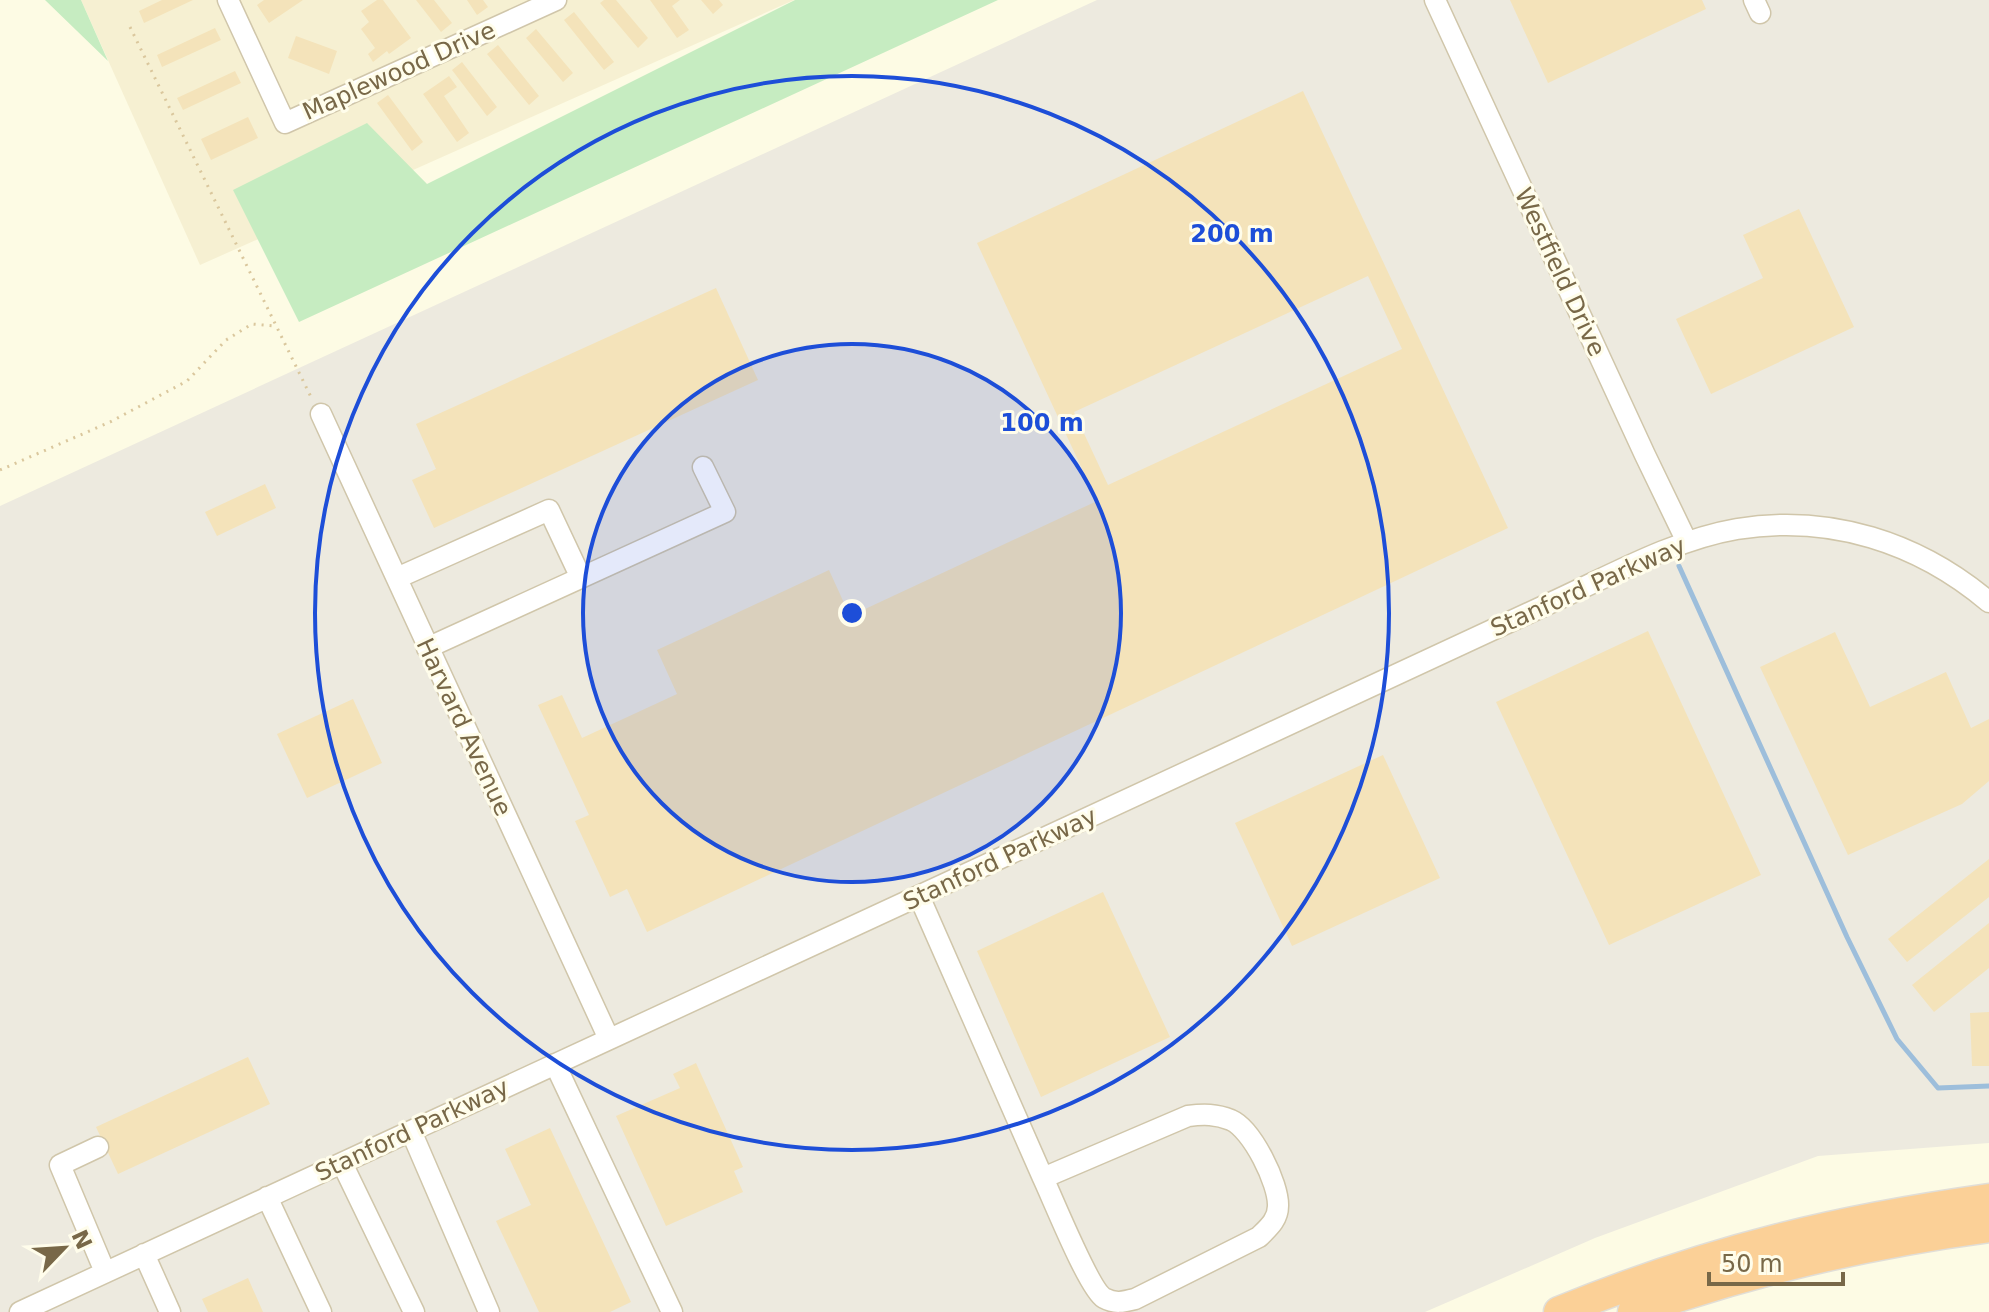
<svg xmlns="http://www.w3.org/2000/svg" width="1989" height="1312" font-family="'DejaVu Sans',sans-serif">
	<style>
		.residential { fill: #f6f0d2 }
		.industrial { fill: #edeadf }
		.green { fill: #c6ecc1 }
		.lines { fill: none; stroke-linecap: round; stroke-linejoin: round }
		.stream { stroke: #9dbedb; stroke-width: 5 }
		.building { fill: #f4e3ba; fill-rule: evenodd }
		.minor-casing { stroke: #d0c6aa; stroke-width: 23 }
		.highway-casing { stroke: #e1ded7; stroke-width: 33 }
		.path { stroke: #dac79d; stroke-width: 3; stroke-dasharray: 2 6; stroke-linecap: butt }
		.minor { stroke: #fff; stroke-width: 20 }
		.highway { stroke: #fbd097; stroke-width: 30 }
		.ring { fill: none; stroke: #1d4ed8; stroke-width: 4 }
		.labels { text-anchor: middle; stroke-width: 6; stroke-linejoin: round; paint-order: stroke }
		.street-label { font-size: 24px; fill: #786848; stroke: #fffdeb }
		.centre { fill: #1d4ed8; stroke: #fffdeb; stroke-width: 4 }
		.ring-label { font-size: 24px; text-anchor: middle; font-weight: bold; fill: #1d4ed8; stroke: #fffdeb; stroke-width: 6; stroke-linejoin: round; paint-order: stroke }
	</style>
	<rect width="100%" height="100%" fill="#fdfbe4"/>
	<path class="residential" d="M81,0H794L200,265Z"/>
	<path class="industrial" d="M1097,0H1989V1143L1818,1156L1595,1238L1425,1312H0V506Z"/>
	<path class="green" d="M45,0H81L108,61Z
		M795,0H998L299,322L233,190L367,123L427,184Z"/>
	<g class="lines">
		<path class="stream" d="M1679,566L1847,937L1897,1039L1938,1088L1989,1086"/>
	</g>
	<path class="building" d="M162,0H193L144,23L139,11Z
		M264,0H303L269,23L257,5Z
		M377,0H383L411,38L389,54L387,51L373,62L368,54L375,48L361,29L369,22L361,11Z
		M416,0H434L452,23L441,32Z
		M467,0H483L488,7L477,15Z
		M604,0H616L648,38L638,48L600,3Z
		M650,0H680L672,6L689,30L677,38Z
		M701,0H719L723,5L713,14Z
		M1510,0H1702L1706,9L1548,83Z
		M574,12L614,62L604,70L564,20Z
		M215,28L221,40L162,67L157,55Z
		M536,29L573,73L563,82L526,38Z
		M296,36L337,51L329,74L288,58Z
		M498,45L539,96L529,105L487,54Z
		M462,62L497,107L487,116L452,70Z
		M235,71L241,83L183,110L177,98Z
		M449,76L457,87L444,96L469,133L457,142L423,94Z
		M1303,91L1508,528L647,932L627,889L610,897L575,821L589,815L538,705L562,695L582,738L677,694L657,650L829,570L850,616L1097,501L977,243ZM1368,276L1402,349L1108,485L1074,412Z
		M388,95L423,142L412,151L377,103Z
		M248,117L258,138L211,160L201,139Z
		M1799,209L1854,327L1711,394L1676,319L1763,278L1743,235Z
		M716,288L758,380L434,528L412,480L436,469L416,424Z
		M265,484L276,508L217,536L205,512Z
		M1648,631L1761,875L1609,945L1496,702Z
		M1835,632L1870,707L1946,672L1971,728L1989,719V781L1962,804L1848,855L1760,667Z
		M353,699L382,763L307,798L277,734Z
		M1383,755L1440,878L1292,946L1235,823Z
		M1989,859V897L1907,962L1888,939Z
		M1103,892L1170,1037L1041,1097L977,951Z
		M1989,923V968L1934,1012L1912,985Z
		M1989,1012V1066H1972L1970,1013Z
		M248,1057L270,1104L118,1174L96,1127Z
		M696,1063L743,1167L734,1171L743,1192L666,1226L616,1116L680,1088L673,1074Z
		M550,1128L631,1302L610,1312H539L496,1221L531,1205L505,1149Z
		M248,1278L263,1312H208L202,1299Z"/>
	<g class="lines">
		<g class="minor-casing">
			<path id="minor" d="M228,0L285,123L556,0
				M1435,0L1645,455L1687,542
				M1754,0L1760,13
				M321,414L609,1039
				M397,578L549,510L581,578
				M427,648L725,512L703,467
				M919,896L1043,1178C1053,1199 1089,1289 1104,1298C1115,1304 1123,1302 1135,1299L1259,1237C1268,1228 1278,1220 1278,1206C1279,1184 1252,1129 1231,1120C1216,1114 1204,1114 1188,1116L1043,1178
				M555,1064L672,1312
				M411,1131L489,1312
				M98,1147L60,1165L105,1272
				M342,1163L414,1312
				M267,1197L321,1312
				M144,1254L170,1312
				M20,1312C420,1126 821,942 1221,756C1330,705 1438,655 1546,605C1606,578 1672,540 1737,529C1830,514 1918,542 1989,602"/>
		</g>
		<g class="highway-casing">
			<path id="highway" d="M1559,1312C1630,1283 1704,1258 1779,1239C1848,1221 1918,1209 1989,1199
				M1633,1312C1749,1271 1867,1243 1989,1227"/>
		</g>
		<path class="path" d="M130,27L311,397
			M0,470L110,422L187,381L226,340L252,324L274,326"/>
		<use href="#minor" class="minor"/>
		<use href="#highway" class="highway"/>
	</g>
	<circle cx="852" cy="613" r="269" fill="#1d4ed8" fill-opacity=".12"/>
	<g class="ring">
		<circle cx="852" cy="613" r="269"/>
		<circle cx="852" cy="613" r="537"/>
	</g>
	<g class="labels">
		<g class="street-label">
			<text transform="translate(399 71) rotate(-24)" y="8">Maplewood Drive</text>
			<text transform="translate(1560 272) rotate(65)" y="8">Westfield Drive</text>
			<text transform="translate(1588 587) rotate(-24)" y="8">Stanford Parkway</text>
			<text transform="translate(464 727) rotate(65)" y="8">Harvard Avenue</text>
			<text transform="translate(1000 859) rotate(-25)" y="8">Stanford Parkway</text>
			<text transform="translate(412 1130) rotate(-25)" y="8">Stanford Parkway</text>
		</g>
	</g>
	<circle cx="852" cy="613" r="12" class="centre"/>
	<g class="ring-label">
		<text x="1232" y="242">200 m</text>
		<text x="1042" y="431">100 m</text>
	</g>
	<g transform="translate(64 1248) rotate(65)" stroke="#fffdeb" stroke-width="6" paint-order="stroke">
	<path d="M0-6L14 30L0 20L-14 30Z" fill="#786848"/>
	<text y="-12" font-size="22" font-weight="bold" text-anchor="middle" fill="#786848">N</text>
	</g>
	<path d="M1709 1272v12h134v-12" fill="none" stroke="#786848" stroke-width="4"/>
	<text x="1721" y="1272" font-size="24" fill="#786848" stroke="#fffdeb" stroke-width="6" paint-order="stroke">50 m</text>
</svg>
